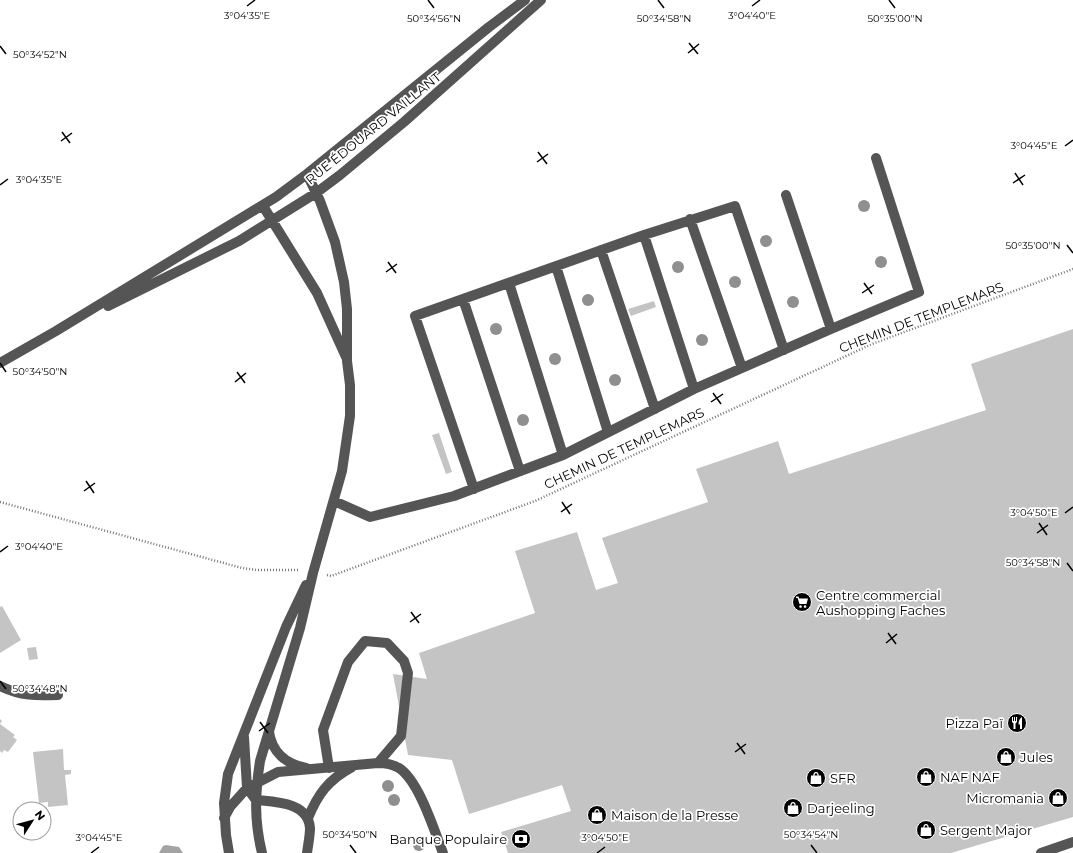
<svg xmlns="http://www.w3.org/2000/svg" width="1073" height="853" font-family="Montserrat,sans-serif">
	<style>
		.water { fill: #a3a3a3 }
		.building { fill: #c4c4c4 }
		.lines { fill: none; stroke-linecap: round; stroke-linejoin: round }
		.path { stroke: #777; stroke-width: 2.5; stroke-dasharray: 1 2; stroke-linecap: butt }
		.minor { stroke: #555; stroke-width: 10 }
		.tree { fill: #8f8f8f }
		.ticks { fill: none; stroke: #000; stroke-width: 1.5 }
		.labels { text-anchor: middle; stroke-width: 3.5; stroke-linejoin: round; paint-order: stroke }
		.street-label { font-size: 13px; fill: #000; stroke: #fff }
		.poi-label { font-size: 13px; fill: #000; stroke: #fff; text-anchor: start }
		.ticks-label { font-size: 10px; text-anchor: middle; fill: #000; stroke: #fff; stroke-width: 3.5; stroke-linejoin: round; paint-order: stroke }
	</style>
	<rect width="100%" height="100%" fill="#fff"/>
	<path class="water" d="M166,845L179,847L183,853H159L163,846Z"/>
	<path class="building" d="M654,301L656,307L631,316L628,309Z
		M1073,329V817L951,853H508L501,832L571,811L562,785L469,814L452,760L408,755L393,674L427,679L419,653L535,613L515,551L577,532L596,590L618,583L602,538L708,502L696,469L778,441L789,474L986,410L971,364Z
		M439,433L452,472L446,474L432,435Z
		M2,606L21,640L0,653V607Z
		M36,647L38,659L29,660L27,648Z
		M0,719L2,721L0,724L15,735L13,737L17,740L8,752L4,750L2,753L0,751Z
		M63,749L64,770H71V774L65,775L68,805L48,807V802L39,803L33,752Z"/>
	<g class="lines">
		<path class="path" d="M0,502L242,568L257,570H299
			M327,575L331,576L535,501L872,344L1073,269"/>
		<path class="minor" d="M786,195L831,329
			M263,206L317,293L346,357
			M690,219L742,368
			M644,235L694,389
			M601,250L655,409
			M556,266L608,432
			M509,283L563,455
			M463,299L520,471
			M108,306L239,241L316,193L340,175L404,122L541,0
			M0,363L56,331L276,197L307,174L489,27L525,0
			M474,489L415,316L644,235L735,206L784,350
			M334,501L370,517L454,496L563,455L694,389L831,329L919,292L876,158
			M0,686C20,696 37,696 58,695
			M269,732C272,752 286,764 306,768
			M244,737L247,788L256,800C275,802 308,802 310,828C310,836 308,845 307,853
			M329,768L323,730L348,662L365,641L387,643L404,661L408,673L401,736L378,763
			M224,818L230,807L247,788L278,772L378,763C385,763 392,764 399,768C419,781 434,830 443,853
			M308,818C318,794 328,780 352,767
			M229,853L226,835L224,803L228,774L286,627L306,585
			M262,853C254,820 255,794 260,761L300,628L313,573L342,471L350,416V385L347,361V309L344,282L335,242L320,201L307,174
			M1041,853L1073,842"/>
	</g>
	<g class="tree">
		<circle cx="864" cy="206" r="6"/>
		<circle cx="766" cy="241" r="6"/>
		<circle cx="881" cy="262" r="6"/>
		<circle cx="678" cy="267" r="6"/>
		<circle cx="735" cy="282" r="6"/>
		<circle cx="588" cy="300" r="6"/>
		<circle cx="793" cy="302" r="6"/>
		<circle cx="496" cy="329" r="6"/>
		<circle cx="702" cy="340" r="6"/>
		<circle cx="555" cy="359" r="6"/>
		<circle cx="615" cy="380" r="6"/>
		<circle cx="523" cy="420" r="6"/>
		<circle cx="388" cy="786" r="6"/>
		<circle cx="394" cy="800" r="6"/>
		<circle cx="419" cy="845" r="6"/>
	</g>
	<path class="ticks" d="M428,0L434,8M658,0L664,8M889,0L895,8M247,6L255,0M752,6L760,0M689,43L698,54M0,46L6,54M688,53L699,44M62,132L70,143M61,141L72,133M1065,146L1073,140M538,152L547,164M537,162L548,154M1015,173L1023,185M1013,183L1025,175M0,185L8,179M1067,245L1073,253M388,262L396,273M386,272L397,264M864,283L872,294M862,293L874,285M0,363L6,372M237,372L245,383M235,382L246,373M713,393L721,404M711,402L723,394M86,481L94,493M84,491L95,483M562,502L570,514M561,512L572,504M1065,513L1073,507M1039,523L1047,535M1037,533L1048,525M0,552L8,546M1067,563L1073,571M411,612L419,623M410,622L421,614M888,633L896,644M886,643L897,634M0,681L6,689M260,722L268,733M259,731L270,723M737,743L745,754M735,752L746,744M350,845L356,853M811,845L817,853M91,853L99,847M597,853L605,847"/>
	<defs>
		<g id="supermarket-disc" transform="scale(1)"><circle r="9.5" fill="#000" stroke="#fff"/><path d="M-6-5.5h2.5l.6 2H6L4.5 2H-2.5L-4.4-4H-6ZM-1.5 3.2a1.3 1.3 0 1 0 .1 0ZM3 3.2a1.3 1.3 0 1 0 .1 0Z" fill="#fff"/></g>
		<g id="restaurant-disc" transform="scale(1)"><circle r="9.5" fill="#000" stroke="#fff"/><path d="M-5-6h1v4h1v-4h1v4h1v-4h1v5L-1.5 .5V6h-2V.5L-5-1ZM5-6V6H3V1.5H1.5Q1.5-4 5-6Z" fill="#fff"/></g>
		<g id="shop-disc" transform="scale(1)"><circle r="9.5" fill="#000" stroke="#fff"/><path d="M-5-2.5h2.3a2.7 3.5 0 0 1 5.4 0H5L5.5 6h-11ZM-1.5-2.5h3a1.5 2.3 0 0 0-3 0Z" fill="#fff"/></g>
		<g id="bank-disc" transform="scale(1)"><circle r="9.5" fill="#000" stroke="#fff"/><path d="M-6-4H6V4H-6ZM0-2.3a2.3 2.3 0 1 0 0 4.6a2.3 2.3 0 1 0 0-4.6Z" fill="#fff"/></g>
	</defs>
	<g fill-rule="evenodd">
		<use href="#supermarket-disc" x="802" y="602"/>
		<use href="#restaurant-disc" x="1017" y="723"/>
		<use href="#shop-disc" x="1006" y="757"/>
		<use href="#shop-disc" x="926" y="777"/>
		<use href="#shop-disc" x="816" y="778"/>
		<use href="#shop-disc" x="1058" y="798"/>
		<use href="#shop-disc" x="793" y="808"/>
		<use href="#shop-disc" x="597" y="815"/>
		<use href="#shop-disc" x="926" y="830"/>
		<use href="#bank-disc" x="521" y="839"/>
	</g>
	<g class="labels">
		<g class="street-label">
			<text transform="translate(373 128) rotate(-39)" y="5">RUE ÉDOUARD VAILLANT</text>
			<text transform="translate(921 317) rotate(-21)" y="5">CHEMIN DE TEMPLEMARS</text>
			<text transform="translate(624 448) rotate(-25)" y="5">CHEMIN DE TEMPLEMARS</text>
		</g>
		<g class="poi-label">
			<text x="816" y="600">Centre commercial<tspan x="816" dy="15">Aushopping Faches</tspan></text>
			<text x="1003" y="728" text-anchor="end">Pizza Paï</text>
			<text x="1020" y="762">Jules</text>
			<text x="940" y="782">NAF NAF</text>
			<text x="830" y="783">SFR</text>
			<text x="1044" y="803" text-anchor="end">Micromania</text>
			<text x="807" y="813">Darjeeling</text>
			<text x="611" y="820">Maison de la Presse</text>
			<text x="940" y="835">Sergent Major</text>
			<text x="507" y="844" text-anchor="end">Banque Populaire</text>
		</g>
	</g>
	<g class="ticks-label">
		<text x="247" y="19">3°04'35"E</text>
		<text x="752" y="19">3°04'40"E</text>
		<text x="664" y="22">50°34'58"N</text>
		<text x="895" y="22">50°35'00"N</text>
		<text x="434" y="22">50°34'56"N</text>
		<text x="40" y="58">50°34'52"N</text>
		<text x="1034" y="149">3°04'45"E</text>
		<text x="39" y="183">3°04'35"E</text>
		<text x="1033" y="249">50°35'00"N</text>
		<text x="40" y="375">50°34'50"N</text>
		<text x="1034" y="516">3°04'50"E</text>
		<text x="39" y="550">3°04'40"E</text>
		<text x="1033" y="566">50°34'58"N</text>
		<text x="40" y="692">50°34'48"N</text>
		<text x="350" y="838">50°34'50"N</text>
		<text x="811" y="838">50°34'54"N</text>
		<text x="99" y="841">3°04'45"E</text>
		<text x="605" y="841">3°04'50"E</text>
	</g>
	<g transform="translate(32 821) rotate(54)"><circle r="19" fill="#ffffff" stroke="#999999"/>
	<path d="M0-3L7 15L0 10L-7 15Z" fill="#000000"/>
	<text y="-6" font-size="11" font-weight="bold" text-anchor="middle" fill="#000000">N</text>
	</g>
</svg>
